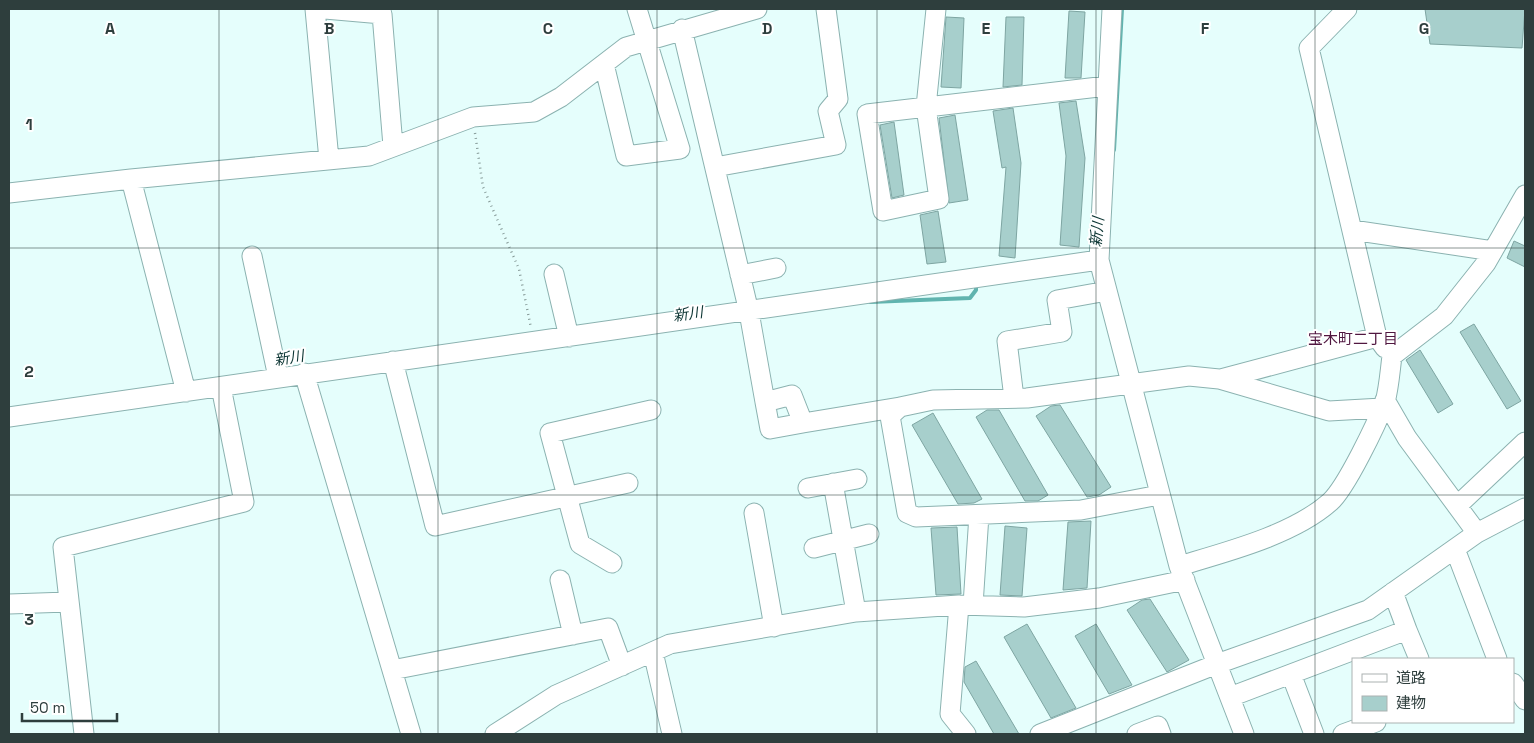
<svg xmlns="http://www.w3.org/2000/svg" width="1534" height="743" font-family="'Space Grotesk','Noto Sans JP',sans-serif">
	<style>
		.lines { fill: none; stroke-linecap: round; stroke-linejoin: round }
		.stream { stroke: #60b4af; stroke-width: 4 }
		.building { fill: #a7cfcc; stroke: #7ea5a2 }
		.minor-casing { stroke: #8bb2b0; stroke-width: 21 }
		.path { stroke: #879b99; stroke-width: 2.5; stroke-dasharray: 1 4; stroke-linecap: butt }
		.minor { stroke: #fff; stroke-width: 19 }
		.grid { fill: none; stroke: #2e3e3d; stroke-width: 1; stroke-opacity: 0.55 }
		.labels { text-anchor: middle; stroke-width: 4; stroke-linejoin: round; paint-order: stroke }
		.water-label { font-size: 15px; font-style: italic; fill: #0c3533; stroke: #fff }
		.neighbourhood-label { font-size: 15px; fill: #501740; stroke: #fff }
		.grid-label { font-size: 16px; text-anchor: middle; font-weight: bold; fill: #2e3e3d; stroke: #fff; stroke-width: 4; stroke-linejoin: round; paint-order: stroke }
	</style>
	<rect width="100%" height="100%" fill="#e5fefc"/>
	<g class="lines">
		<path class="stream" d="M1114,150L1122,9
			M870,302L970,298L976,290V283"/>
	</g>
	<path class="building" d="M1425,9H1525L1522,48L1430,44Z
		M1069,11L1085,12L1081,78H1065Z
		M946,17L964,18L961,88L941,87Z
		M1006,17H1024L1022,85L1003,87Z
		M1076,101L1085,158L1079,247L1060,245L1066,156L1059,103Z
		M1013,108L1021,163L1015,258L999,256L1006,167L1002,168L993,111Z
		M955,115L968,200L949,203L939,118Z
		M894,122L904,195L892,198L880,125Z
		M938,211L946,262L927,264L920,215Z
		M1514,241L1525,246V267L1507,258Z
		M1474,324L1521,401L1507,409L1460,332Z
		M1420,350L1453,404L1438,413L1406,360Z
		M1060,405L1111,487L1099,495L1087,497L1036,416L1051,406Z
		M987,410H999L1048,495L1038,501H1025L976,417Z
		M933,413L982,499L974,503L958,504L912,425Z
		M1091,521L1087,588L1063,590L1068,522Z
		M1005,526L1027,528L1022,596L1000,595Z
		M957,527L961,594L936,595L931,528Z
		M1150,599L1189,660L1167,672L1127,610L1142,600Z
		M1027,624L1076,708L1051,718L1004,637Z
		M1096,624L1132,685L1109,694L1075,636Z
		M976,661L1019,734H994L964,682L965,667Z"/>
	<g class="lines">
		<g class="minor-casing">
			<path id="minor" d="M315,9L329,160
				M325,9L382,14L393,146
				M936,9L926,107L939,199L883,211L867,114L1107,86
				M1112,9L1099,260L1179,566L1244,734
				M1347,9L1309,48L1377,337
				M682,29L749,312L765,402L792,395L803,423L900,407
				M604,64L626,156L680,149L637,9
				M715,167L836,145L828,111L838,99L826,9
				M9,193L131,179
				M1352,230L1493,251
				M252,256L278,377
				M554,274L569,337
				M740,275L776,268
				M393,361L435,526L628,483
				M304,373L411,734
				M1221,379L1377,337L1385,348
				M186,392L131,179L369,156L473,117L534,112L561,97L626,47L757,9
				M1014,398L1007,341L1062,332L1057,300L1107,291
				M1385,400L1407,438L1477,533
				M765,402L770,429L803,423
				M9,417C372,363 736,314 1099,260
				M833,483L856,612
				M808,488L857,479
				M1159,495L1081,510L916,517L907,513L890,416L900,407L933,400L1027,398L1189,376L1219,379L1329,411L1382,408
				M1457,506L1525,442
				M754,513L774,627
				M814,548L869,534
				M1455,549L1497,659
				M612,563L580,544L550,433L651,410
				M1179,566C1226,552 1293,535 1330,502C1346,488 1377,423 1385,402C1389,388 1390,371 1392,356L1444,316L1486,263L1525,195
				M560,580L573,635
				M1393,592L1407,630
				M9,604L68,602
				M959,605L950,714L966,734
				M973,605L979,515
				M653,652L672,734
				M392,670L608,628L622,666
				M1291,674L1314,734
				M1513,683L1525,700
				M1230,697L1407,630L1419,659
				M84,734L63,547L244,502L221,387
				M495,734L556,695L670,644L856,612L959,605L1024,607L1099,598L1185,580
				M1040,734L1217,664L1368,610L1477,533L1525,508
				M1137,734L1158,726L1161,734
				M1343,734L1376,722"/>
		</g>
		<path class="path" d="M475,133L483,187L519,269L531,328"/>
		<use href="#minor" class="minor"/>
	</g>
	<path class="grid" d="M219,9V734M438,9V734M657,9V734M877,9V734M1096,9V734M1315,9V734M9,248H1525M9,495H1525"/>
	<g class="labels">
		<g class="water-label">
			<text transform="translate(1097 232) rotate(-84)" y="5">新川</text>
			<text transform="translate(688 314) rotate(-8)" y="5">新川</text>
			<text transform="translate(289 358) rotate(-9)" y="5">新川</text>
		</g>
		<g class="neighbourhood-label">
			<text x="1353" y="344">宝木町二丁目</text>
		</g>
	</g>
	<g class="grid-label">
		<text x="110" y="34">A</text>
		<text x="329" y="34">B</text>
		<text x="548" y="34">C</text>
		<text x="767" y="34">D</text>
		<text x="986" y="34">E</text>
		<text x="1205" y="34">F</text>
		<text x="1424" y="34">G</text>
		<text x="29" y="130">1</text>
		<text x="29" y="377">2</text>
		<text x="29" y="625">3</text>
	</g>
	<rect width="1534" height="743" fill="none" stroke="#2e3e3d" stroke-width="20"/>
	<rect x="1352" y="658" width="162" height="65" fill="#ffffff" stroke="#abb2b1"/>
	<rect x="1362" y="674" width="25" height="8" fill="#ffffff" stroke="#abb2b1"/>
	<text x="1396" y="683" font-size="15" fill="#2e3e3d">道路</text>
	<rect x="1362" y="696" width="25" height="15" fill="#a7cfcc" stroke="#abb2b1"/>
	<text x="1396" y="708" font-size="15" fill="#2e3e3d">建物</text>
	<path d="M22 713v8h95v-8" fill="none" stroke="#2e3e3d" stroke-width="2.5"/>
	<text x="30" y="713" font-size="15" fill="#2e3e3d" stroke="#ffffff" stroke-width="4" paint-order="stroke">50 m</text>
</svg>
